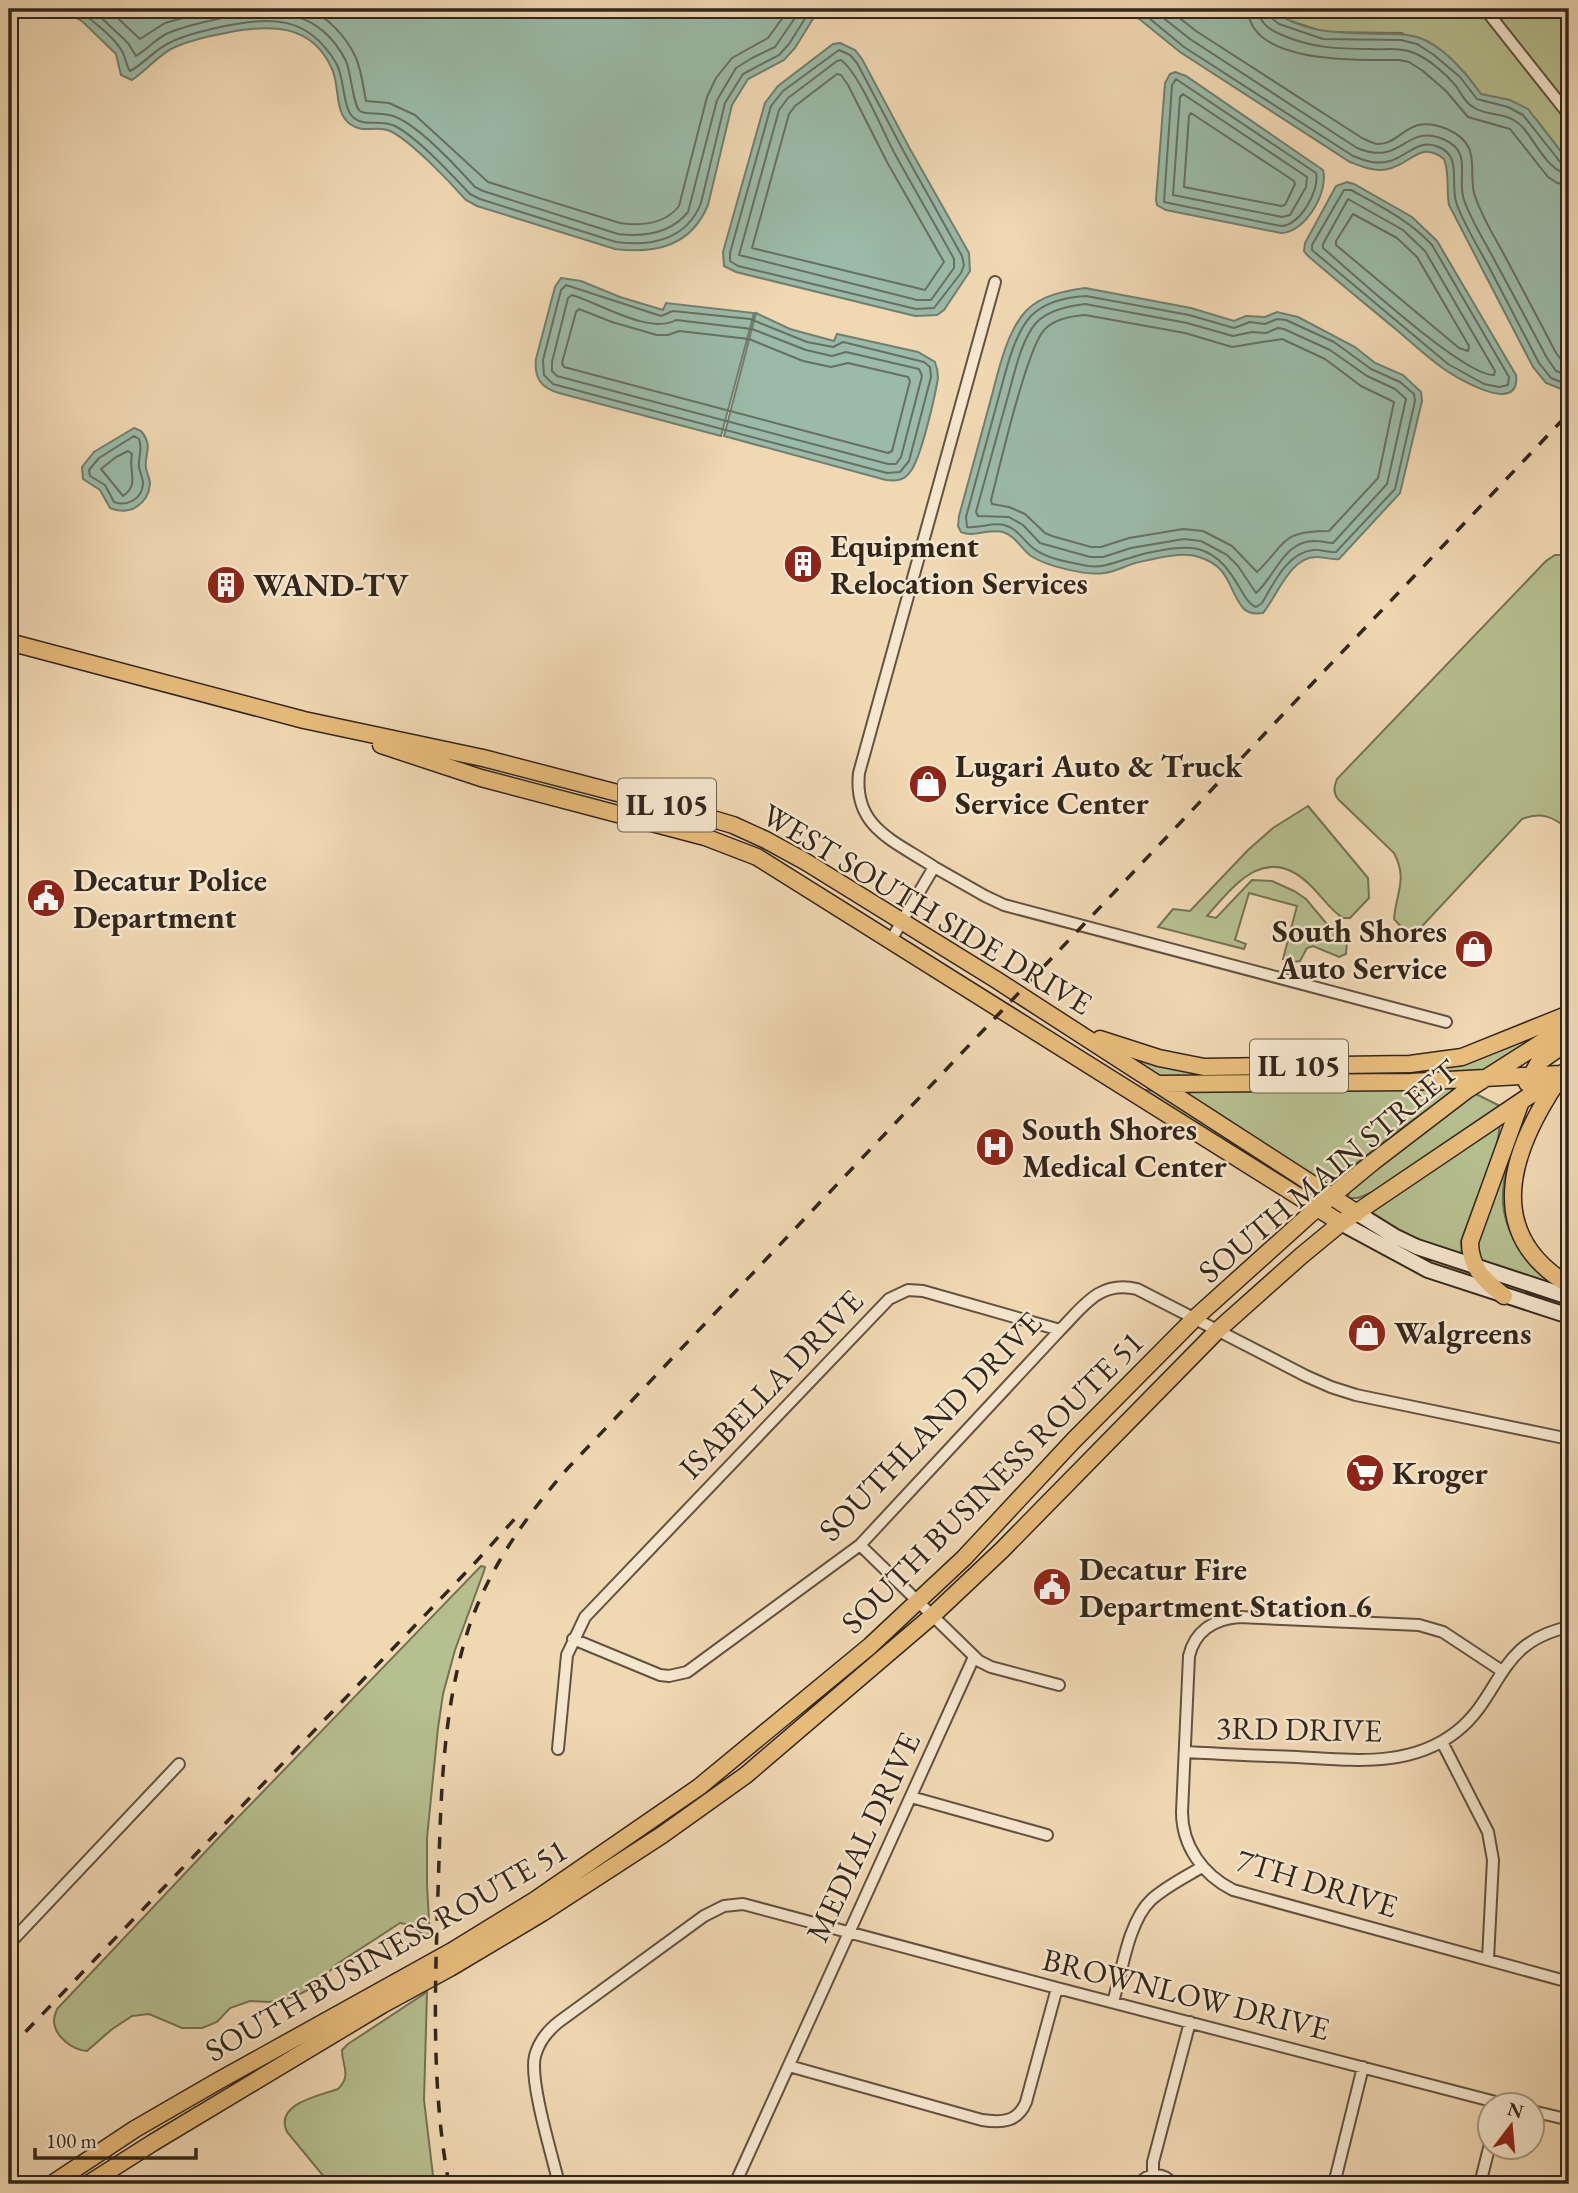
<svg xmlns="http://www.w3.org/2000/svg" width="1578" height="2193" font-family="'EB Garamond',serif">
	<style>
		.green { fill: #b6bf8f; stroke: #747255; stroke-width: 2 }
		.water { fill: #9bbaa8; stroke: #717f70; stroke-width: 2 }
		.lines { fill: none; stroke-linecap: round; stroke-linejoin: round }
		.shore { stroke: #667062; stroke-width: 2 }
		.street-casing { stroke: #625241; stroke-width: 14 }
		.secondary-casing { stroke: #32261b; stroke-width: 18 }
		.primary-casing { stroke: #32261b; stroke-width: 19 }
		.street { stroke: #f5e6ce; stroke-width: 10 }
		.secondary { stroke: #f5e6ce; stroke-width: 14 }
		.primary { stroke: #e8bc7a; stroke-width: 16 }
		.rail { stroke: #32261b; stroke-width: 3.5; stroke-dasharray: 12 12; stroke-linecap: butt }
		.labels { text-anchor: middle; stroke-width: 5; stroke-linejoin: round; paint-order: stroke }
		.shield { fill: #f5e6ce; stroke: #6c6051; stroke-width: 2 }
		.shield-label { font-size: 30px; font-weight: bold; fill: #32261b }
		.poi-label { font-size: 32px; font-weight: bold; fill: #32261b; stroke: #f5e6ce; text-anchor: start }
		.street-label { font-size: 32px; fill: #32261b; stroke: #f5e6ce }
	</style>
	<rect width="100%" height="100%" fill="#f0d8b3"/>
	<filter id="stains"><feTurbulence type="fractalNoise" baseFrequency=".00286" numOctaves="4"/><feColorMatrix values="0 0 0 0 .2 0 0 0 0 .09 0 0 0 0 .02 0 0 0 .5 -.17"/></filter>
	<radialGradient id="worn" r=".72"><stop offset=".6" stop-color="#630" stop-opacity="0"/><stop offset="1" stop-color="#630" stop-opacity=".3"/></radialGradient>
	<path class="green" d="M1271,9H1569V162L1536,119L1481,94L1465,73L1402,33L1324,32L1282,18Z
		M1555,555H1569V830C1554,817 1541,811 1522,819L1411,938L1394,919C1396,893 1408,879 1394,853L1338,799C1333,792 1334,787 1337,779L1546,561Z
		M1308,806L1368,878L1369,898L1350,918H1343C1330,910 1320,894 1309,884C1266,843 1235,884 1207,916L1216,918L1252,880L1272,881L1294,891L1306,899L1326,923L1347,941L1346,954L1339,957L1313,946L1307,948L1300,961L1293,962L1283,959L1297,906L1249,893L1235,940L1246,944L1244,949L1158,927L1173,909L1190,911L1248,850L1273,828Z
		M1525,1038L1523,1045L1481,1072L1171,1080L1158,1079L1106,1046L1152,1061L1361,1068Z
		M1462,1086L1403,1127L1326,1187L1174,1090Z
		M1145,1090L1157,1091L1295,1179L1294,1185L1144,1092Z
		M1474,1093L1500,1106L1375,1191L1358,1198H1348L1350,1189Z
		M1528,1106C1500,1182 1482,1218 1548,1281L1546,1283L1481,1262L1477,1241Z
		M1500,1124L1497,1145L1461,1241L1462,1258L1434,1249L1370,1216V1211Z
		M481,1566L485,1567L484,1571L455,1650L443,1694L438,1728L427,1838V1884L430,1939C418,1934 418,1925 400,1923L337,1964L312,1988L294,1997L270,2002L250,2001L230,2008L217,2022L202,2028H182L149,2014L132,2016L111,2030L87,2051C73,2050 54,2037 54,2020C54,2016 56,2012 57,2009L225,1831Z
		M427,1992L424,2100L434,2184H330L287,2132C274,2104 318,2096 338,2089C352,2076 342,2065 342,2050L348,2044Z"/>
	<path class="water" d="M62,9H819L795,48L784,60L748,79L732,105L708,205C691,246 656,254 615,249L477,206L466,200C450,182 410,140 390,131C376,125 363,134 350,124C334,112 340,86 332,69C312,23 269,24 226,33C209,36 191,40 175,47C159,54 147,70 132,80L121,75L116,54L83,22Z
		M1127,9H1271C1302,34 1340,33 1379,34C1392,34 1404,33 1417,37C1443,45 1465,72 1481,94L1510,100L1528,109L1569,162V392L1546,383L1533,367L1449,205C1446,190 1450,174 1444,159C1419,140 1412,164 1388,169C1374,172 1363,167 1350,162L1180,52Z
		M840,43L855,50L862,59L910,149L969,253L970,271L944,310L937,315L915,316L736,272L724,266L723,252L765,103L778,86L833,44Z
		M1175,72L1186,76L1323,170C1329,192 1305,233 1281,233L1166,210L1157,205L1156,200L1165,83L1170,74Z
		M1347,182L1354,184L1412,217L1437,241L1516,375C1521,416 1458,379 1444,369C1428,358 1413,344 1398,331C1368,306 1337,281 1307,255L1304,251L1305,243L1336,186Z
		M561,278L581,281L620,297L663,310L666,303L754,313L721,436L559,393C541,388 534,378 536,359L555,287Z
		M1085,288L1191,308L1234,321L1246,316L1265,317L1277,312L1298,317L1355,347L1375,363L1403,375L1421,392L1422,401L1400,493L1339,559C1331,560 1324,557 1316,557C1290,557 1277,596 1263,613C1256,614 1248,614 1243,608C1227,588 1231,567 1199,557C1181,551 1153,559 1135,563C1125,566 1115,572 1104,573C1087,576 1046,566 1031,556C1021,549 1016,536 1003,532C988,528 975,538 961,532L958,526L959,516C969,480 979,443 989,406C997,378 1005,333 1026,311C1041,295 1065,291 1085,288Z
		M756,313L790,329L834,341L837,334L918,352L935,362C937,367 938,372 938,378C935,396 921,459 910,472C904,481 896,481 886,480L724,436Z
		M134,428L141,431C154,447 144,453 146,468C147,474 150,478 150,484C148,505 129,516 110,508L100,490L83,479L82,467L94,452Z"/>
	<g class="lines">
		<path class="shore" d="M75,9C89,17 114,37 122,51C126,58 126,66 130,71C144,64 154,50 169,43C184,35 203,31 220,27C270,17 307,14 336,63C345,77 342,109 354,118C365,127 381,119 395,126C417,137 452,175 470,194L480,199L616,242C652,247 687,239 701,203L725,103L743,74L779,55L789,44L811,9
			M92,9L128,43L136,56C146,50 155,40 166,34C183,26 204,22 222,18C273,7 319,8 346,61C351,72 353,106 360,111C364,115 385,112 396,117C420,127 457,167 475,187L483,191L618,234C644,237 671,233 688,212L717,100L736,68L752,58L775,47L801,9
			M108,9L140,39L165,23L214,9
			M307,9C328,16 347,38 356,58C362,72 363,87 366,101L389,103L415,115L488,182L620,223C641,226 665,224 679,206L707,97L716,78L732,58L768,38L789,9
			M1138,9L1184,47L1353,156C1366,161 1376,165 1390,161C1408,156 1418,138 1439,147C1463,157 1449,185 1457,205C1465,226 1478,247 1489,267C1506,299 1522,331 1539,363L1551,378L1569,385
			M1152,9L1190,39L1357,148C1402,167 1405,123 1443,139C1474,152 1456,177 1464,200C1472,222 1485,242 1496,263C1513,294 1530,326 1547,358L1556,371L1569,376
			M1168,9L1196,31L1362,138C1367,140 1372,143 1377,144C1402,145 1407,112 1447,129C1486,146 1465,174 1476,199C1484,221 1497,241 1508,262C1524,292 1540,322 1556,353L1563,362L1569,365
			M1248,9C1250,65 1361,60 1399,60L1409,62L1423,71L1446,91L1468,117L1510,129L1548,177L1557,183L1569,185
			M1258,9C1259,23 1270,30 1282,35C1311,48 1339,49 1371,49C1385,50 1401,47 1414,53C1429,59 1446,74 1456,86C1461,93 1465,103 1473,107C1491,119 1508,109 1525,130C1537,145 1550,173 1569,174
			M1267,9L1269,16L1279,24L1323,39L1401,40L1417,44L1434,55L1460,77L1477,99L1508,107L1523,115L1561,163L1569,165
			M839,50L850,55L857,63L904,152L962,256L964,265L961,273L934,308L916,309L738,266L730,261V253L771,106L783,91Z
			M841,60C859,73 883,132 895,154C914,189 935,224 954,259V268L931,300H917L739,255L779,110L788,98L837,61Z
			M837,74L841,75L848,85L887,162L944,262L925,290L752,248L789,114L795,106Z
			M1176,79L1316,173C1320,190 1300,226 1281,226L1164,202L1172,85Z
			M1183,94L1307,177L1306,187L1290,215L1282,217L1173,195L1180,97Z
			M1191,113L1294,181L1295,184L1285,205L1281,206L1184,187L1189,116Z
			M1344,190H1351C1380,206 1409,220 1432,245L1509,377L1508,385L1499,387L1484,384L1448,364L1312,250V245Z
			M1348,199L1403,230L1425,251L1495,371L1494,375C1465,377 1351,272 1323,248V244Z
			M1353,214L1397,238L1417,257L1469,346L1468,351L1459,348L1336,245V241Z
			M566,285L661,316L673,311L750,319L807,342L833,347L843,342L924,362L930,367L931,377L909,461L900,472L887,473L553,384L544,375L543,360L561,290Z
			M572,295C599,303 650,335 676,320L752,329L806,350L832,356L846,352L919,369L922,376L901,457L896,464H888L557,376L552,371V362L568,298Z
			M1086,296L1189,315L1234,328L1250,322L1265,324L1277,319L1286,320L1334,342L1371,369L1400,382L1414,394L1415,401L1395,489L1336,552C1328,553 1321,549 1313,550C1287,553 1274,583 1262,603L1256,607C1240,602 1235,559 1198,549C1181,545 1147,552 1130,558C1115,562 1104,568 1088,566C1072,563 1046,559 1033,548C1023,540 1017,528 1004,525C991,522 979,529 967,527L966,517C976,480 986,444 996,407C1004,380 1012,336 1031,316C1045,302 1067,297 1086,296Z
			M1085,304L1187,323L1233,336L1252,332L1266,333L1278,328L1284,329L1330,350L1367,376L1395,389L1406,399L1387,484L1333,543C1327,543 1322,541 1316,541C1283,540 1276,576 1256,593L1238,566L1227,555L1201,541L1184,539L1131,548L1103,557H1090L1040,543L1023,525L1009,517L978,516L976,512C986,476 996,440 1006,403C1013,380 1020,341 1036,323C1048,310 1068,306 1085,304Z
			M579,309L612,322L657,335H668L679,331L749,339L803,361L831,367L848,363L908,377L910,381L892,451L888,453L564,367L562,363L576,312Z
			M1085,315L1185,333L1232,347L1282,339L1325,359L1361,386L1394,402L1378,478L1329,531C1280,531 1287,543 1257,572L1232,546L1203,531L1183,529L1129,538L1101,547H1091L1052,536L1045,533L1025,514L1009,507L992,504L991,500C999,470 1027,346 1045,329C1055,319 1071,316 1085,315Z
			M134,436L139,439C143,450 138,456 139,467C140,473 143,478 143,484C142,499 127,507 114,502L105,485L90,476L89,470L99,458Z
			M128,451L132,454C128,471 140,485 123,496L101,469L116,457Z"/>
		<g class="street-casing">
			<path id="street" d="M1485,9L1569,115
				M934,867L985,896L1004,905L1446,1022
				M891,940L934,867C895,841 853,828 859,773L995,282
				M860,1545L979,1661L991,1667L1059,1685
				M573,1639L660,1675L669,1676L687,1672L860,1545L1060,1330C1083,1307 1099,1280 1137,1289L1306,1376L1331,1387L1356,1395L1569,1439
				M1502,1671L1443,1632L1419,1625L1239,1617C1214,1619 1195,1631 1189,1656L1182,1812C1182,1846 1203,1875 1233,1890L1569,1982
				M1442,1742L1488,1832L1493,1860L1488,1959
				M558,1749L567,1655L585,1617L889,1299L908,1290L923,1291L1060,1330
				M1186,1752C1223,1754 1260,1756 1297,1757C1352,1760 1410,1768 1456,1732C1503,1695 1496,1642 1569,1627
				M911,1797L1047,1835
				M9,1944L179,1764
				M1113,2002C1122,1972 1128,1922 1151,1900C1165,1887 1185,1877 1202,1867
				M789,2066L982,2120C1002,2123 1018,2122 1026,2102L1057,1988
				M1532,2111L1566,2119
				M1153,2175V2162L1190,2022
				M559,2184C552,2155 529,2081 535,2056C539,2041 548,2030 560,2021L704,1916L724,1906L743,1904L1057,1988L1511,2106
				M735,2184L974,1657
				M1139,2184C1149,2172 1163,2172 1173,2184
				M1334,2184L1363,2067
				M1480,2184L1490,2144"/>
		</g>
		<g class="secondary-casing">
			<path id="secondary" d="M1357,1213L1394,1236L1417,1247L1569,1297
				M1341,1223L1428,1270L1569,1316"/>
		</g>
		<g class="primary-casing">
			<path id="primary" d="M9,642L304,720L483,758L679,809L733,825L766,840L806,862L995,979L1357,1213
				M381,745L481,778L705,837L757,857L1341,1223
				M1100,1039L1159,1058L1204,1067L1410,1064L1462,1057L1569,1014
				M1557,1082C1511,1151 1482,1233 1569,1285
				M1527,1083L1539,1062L1569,1041
				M1159,1084L1411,1082L1560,1074
				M1504,1296C1485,1281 1470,1268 1470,1242L1520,1104
				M52,2184L135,2129L218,2081L452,1951L535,1900L699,1787L870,1646L918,1601L964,1558L1073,1441L1195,1318L1316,1209L1373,1162L1467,1090L1569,1025
				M88,2184L154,2142L382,2005L450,1968L542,1913L662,1835L746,1775L932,1616L1002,1550L1218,1330L1301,1256L1341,1223L1569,1069"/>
		</g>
		<use href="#street" class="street"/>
		<use href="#secondary" class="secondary"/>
		<use href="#primary" class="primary"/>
		<path class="rail" d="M9,2049L473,1565L520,1513
			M449,2184C431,2089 435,1989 438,1892C441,1802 441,1711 470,1624C491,1565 527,1515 568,1468L1569,413"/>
	</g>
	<defs>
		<g id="building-disc" transform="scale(2.0125)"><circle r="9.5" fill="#8f2418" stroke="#f5e6ce"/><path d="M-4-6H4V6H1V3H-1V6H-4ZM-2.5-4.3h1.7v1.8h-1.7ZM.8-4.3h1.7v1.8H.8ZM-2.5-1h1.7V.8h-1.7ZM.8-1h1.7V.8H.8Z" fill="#fff"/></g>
		<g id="shop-disc" transform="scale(2.0125)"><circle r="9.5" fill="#8f2418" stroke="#f5e6ce"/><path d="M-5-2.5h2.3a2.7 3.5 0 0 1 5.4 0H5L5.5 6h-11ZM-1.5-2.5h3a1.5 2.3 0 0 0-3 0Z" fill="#fff"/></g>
		<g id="civic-disc" transform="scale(2.0125)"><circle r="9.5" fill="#8f2418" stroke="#f5e6ce"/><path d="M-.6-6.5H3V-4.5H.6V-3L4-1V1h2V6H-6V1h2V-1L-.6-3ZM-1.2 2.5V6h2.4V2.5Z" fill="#fff"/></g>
		<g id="hospital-disc" transform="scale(2.0125)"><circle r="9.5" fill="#8f2418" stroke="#f5e6ce"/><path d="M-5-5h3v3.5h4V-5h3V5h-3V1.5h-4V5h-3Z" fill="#fff"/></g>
		<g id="supermarket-disc" transform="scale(2.0125)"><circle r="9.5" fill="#8f2418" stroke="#f5e6ce"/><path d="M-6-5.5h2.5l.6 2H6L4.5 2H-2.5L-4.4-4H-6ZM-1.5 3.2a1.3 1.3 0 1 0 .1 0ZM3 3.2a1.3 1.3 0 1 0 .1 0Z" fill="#fff"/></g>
	</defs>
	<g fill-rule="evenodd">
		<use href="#building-disc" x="803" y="564"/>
		<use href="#building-disc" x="226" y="585"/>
		<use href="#shop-disc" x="928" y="784"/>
		<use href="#civic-disc" x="46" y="898"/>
		<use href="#shop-disc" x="1474" y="949"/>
		<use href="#hospital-disc" x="995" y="1147"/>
		<use href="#shop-disc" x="1367" y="1333"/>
		<use href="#supermarket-disc" x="1365" y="1473"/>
		<use href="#civic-disc" x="1052" y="1587"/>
	</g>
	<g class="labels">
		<g class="shield">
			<rect x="618" y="778.5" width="98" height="53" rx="5"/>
			<rect x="1250" y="1039.5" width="98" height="53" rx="5"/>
		</g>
		<g class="shield-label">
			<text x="667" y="815">IL 105</text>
			<text x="1299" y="1076">IL 105</text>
		</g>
		<g class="poi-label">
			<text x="830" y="557">Equipment<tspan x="830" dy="37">Relocation Services</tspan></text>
			<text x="253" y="596">WAND-TV</text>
			<text x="955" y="777">Lugari Auto &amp; Truck<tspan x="955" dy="37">Service Center</tspan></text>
			<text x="73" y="891">Decatur Police<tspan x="73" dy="37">Department</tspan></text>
			<text x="1447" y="942" text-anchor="end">South Shores<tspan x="1447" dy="37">Auto Service</tspan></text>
			<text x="1022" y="1140">South Shores<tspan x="1022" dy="37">Medical Center</tspan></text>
			<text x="1394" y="1344">Walgreens</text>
			<text x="1392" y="1484">Kroger</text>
			<text x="1079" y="1580">Decatur Fire<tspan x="1079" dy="37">Department Station 6</tspan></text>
		</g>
		<g class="street-label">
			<text transform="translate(927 909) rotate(31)" y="11">WEST SOUTH SIDE DRIVE</text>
			<text transform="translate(1328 1171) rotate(-40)" y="11">SOUTH MAIN STREET</text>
			<text transform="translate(771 1384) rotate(-46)" y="11">ISABELLA DRIVE</text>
			<text transform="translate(930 1426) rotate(-46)" y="11">SOUTHLAND DRIVE</text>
			<text transform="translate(992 1482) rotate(-45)" y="11">SOUTH BUSINESS ROUTE 51</text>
			<text transform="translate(1299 1729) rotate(1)" y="11">3RD DRIVE</text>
			<text transform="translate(863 1837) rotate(-65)" y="11">MEDIAL DRIVE</text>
			<text transform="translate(1317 1883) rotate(17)" y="11">7TH DRIVE</text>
			<text transform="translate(386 1950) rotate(-30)" y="11">SOUTH BUSINESS ROUTE 51</text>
			<text transform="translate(1186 1994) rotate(14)" y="11">BROWNLOW DRIVE</text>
		</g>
	</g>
	<rect width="1578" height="2193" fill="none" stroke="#f0d8b3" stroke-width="35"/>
	<rect x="10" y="10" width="1557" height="2172" fill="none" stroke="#32261b" stroke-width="3.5"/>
	<rect x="18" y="18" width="1543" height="2158" fill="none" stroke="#32261b" stroke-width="2"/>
	<g transform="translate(1511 2126) rotate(16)"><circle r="33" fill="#f5e6ce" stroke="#a79986" stroke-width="2"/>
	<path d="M0-5L12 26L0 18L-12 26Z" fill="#8f2418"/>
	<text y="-10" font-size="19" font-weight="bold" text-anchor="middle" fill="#32261b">N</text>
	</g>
	<path d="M35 2148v10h161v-10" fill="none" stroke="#32261b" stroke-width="3.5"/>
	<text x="46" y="2148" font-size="21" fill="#32261b" stroke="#f5e6ce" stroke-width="5" paint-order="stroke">100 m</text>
	<rect width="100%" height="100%" filter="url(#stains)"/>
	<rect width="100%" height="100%" fill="url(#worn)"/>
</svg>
